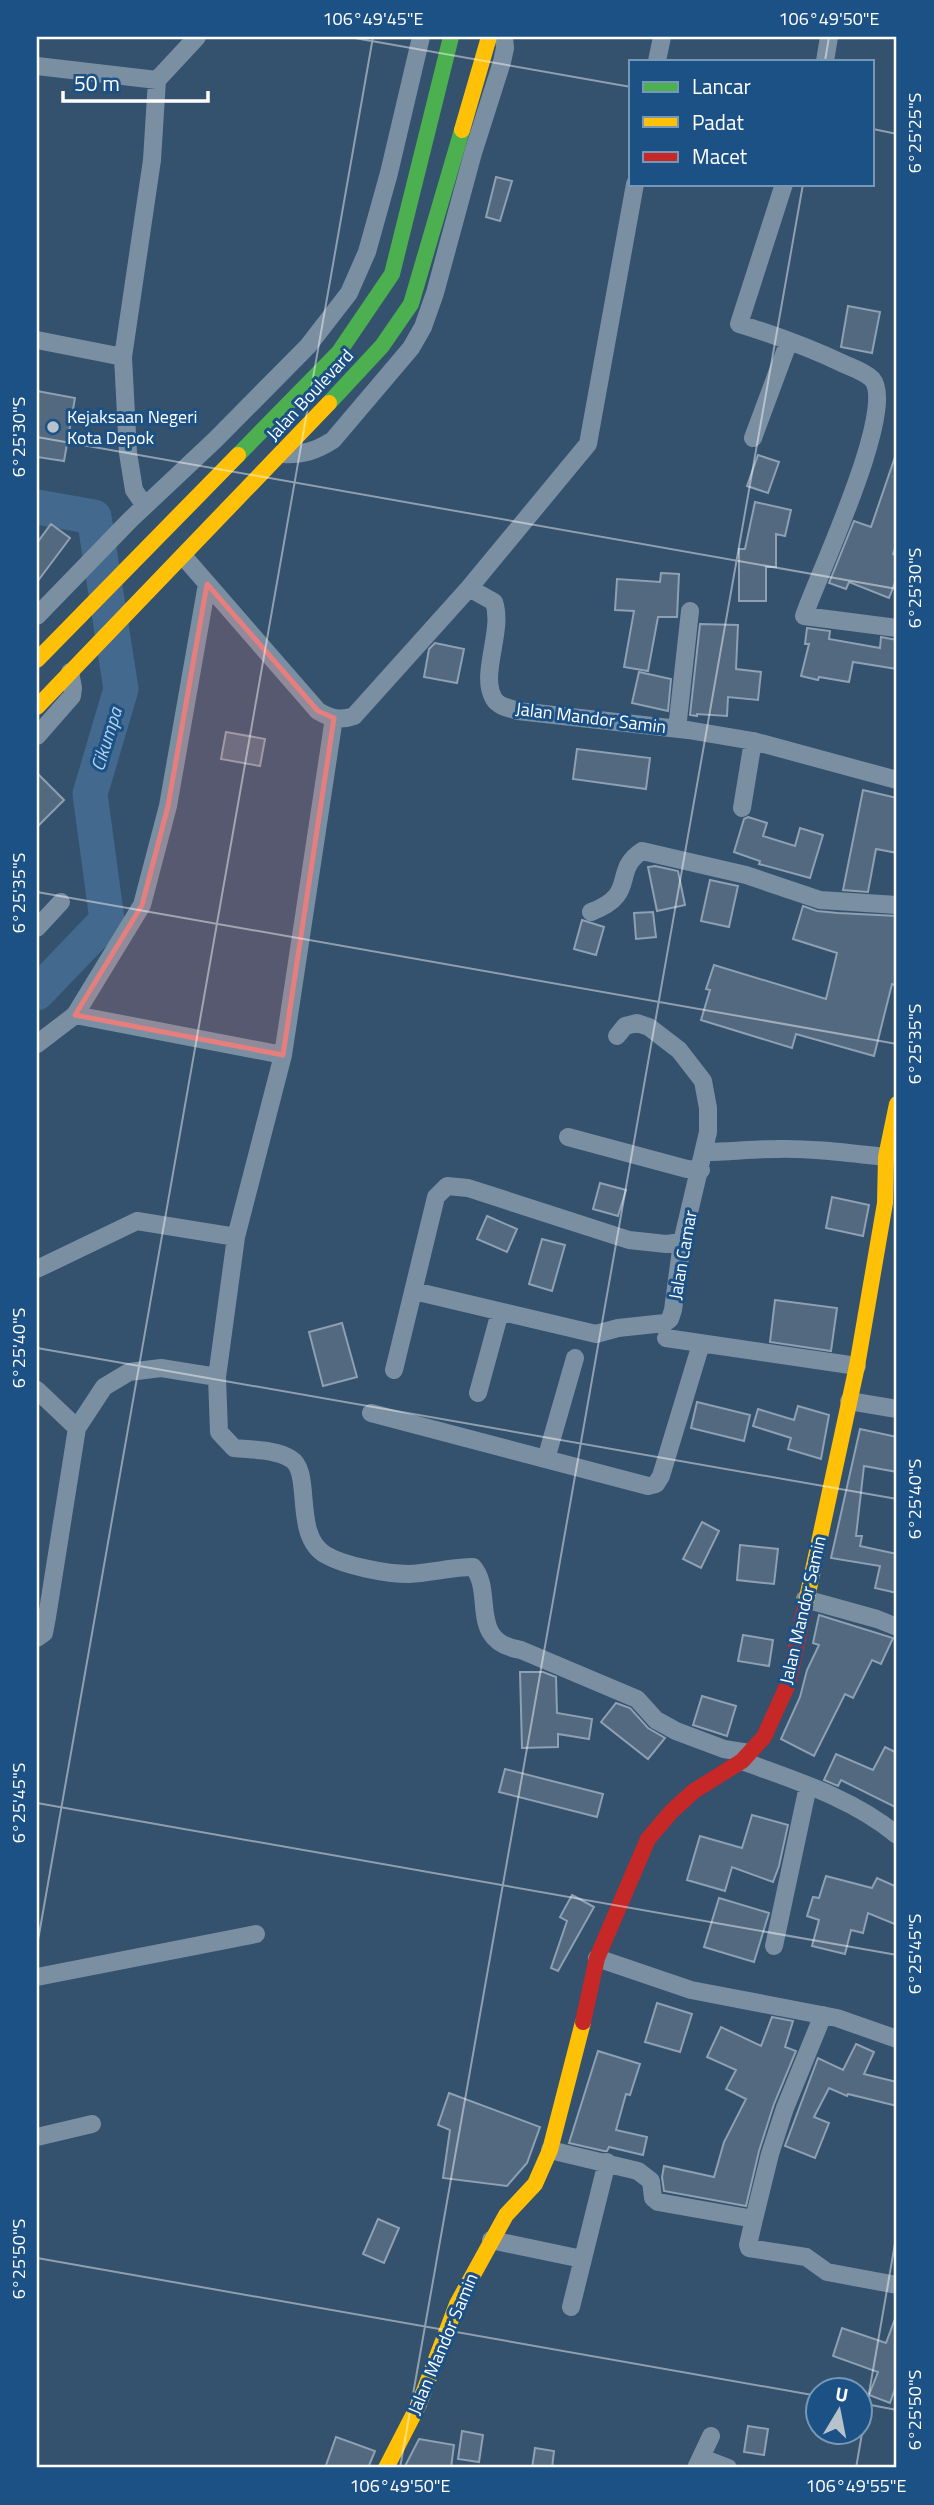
<svg xmlns="http://www.w3.org/2000/svg" width="934" height="2505" font-family="'Titillium Web',sans-serif">
	<style>
		.lines { fill: none; stroke-linecap: round; stroke-linejoin: round }
		.river { stroke: #43698e; stroke-width: 35 }
		.building { fill: #526980; stroke: #8ea0b1; stroke-width: 2 }
		.street { stroke: #7b8fa3; stroke-width: 18 }
		.fast { stroke: #4caf50; stroke-width: 16 }
		.slow { stroke: #ffc107; stroke-width: 16 }
		.jam { stroke: #c62828; stroke-width: 16 }
		.marked { fill: #e67e7e; fill-opacity: 0.2; stroke: #e67e7e; stroke-width: 5; stroke-linejoin: round }
		.ticks { fill: none; stroke: #fff; stroke-width: 2; stroke-opacity: 0.45 }
		.poi-dot { fill: #b8c2cc; stroke: #1c5185; stroke-width: 2.5 }
		.labels { text-anchor: middle; stroke-width: 6; stroke-linejoin: round; paint-order: stroke }
		.street-label { font-size: 18px; fill: #fff; stroke: #1c5185 }
		.poi-label { font-size: 18px; fill: #fff; stroke: #1c5185; text-anchor: start }
		.water-label { font-size: 19px; font-style: italic; fill: #afd2f2; stroke: #1c5185 }
		.neatline { fill: none; stroke: #fff; stroke-width: 2.5 }
		.ticks-label { font-size: 18px; text-anchor: middle; fill: #fff }
	</style>
	<rect width="100%" height="100%" fill="#34516d"/>
	<g class="lines">
		<path class="river" d="M37,507L94,517L121,689L90,794L107,920L37,993"/>
	</g>
	<path class="building" d="M496,177L512,181L500,221L486,217Z
		M848,306L880,312L872,353L841,347Z
		M37,391L75,398L64,461L37,457Z
		M758,455L779,462L768,493L747,486Z
		M895,457L897,458V543L893,554L897,556V577L889,598L849,582L846,589L829,583L854,521L871,527Z
		M755,502L791,510L785,536L776,534V567H766V601H739V549H745Z
		M51,524L70,538L37,582V543Z
		M661,573L679,574L677,617H658L648,671L624,667L634,611L615,610L617,579L660,582Z
		M700,624L738,625L736,669L761,672L758,700L728,697L727,716L697,714V716L690,715Z
		M807,628L830,631L829,639L880,648L881,637L897,640V669L853,662L849,682L819,677L818,680L801,676L809,644H805Z
		M435,643L464,649L457,683L424,677L429,649Z
		M639,672L671,679L668,711L632,703Z
		M226,732L265,739L260,766L221,759Z
		M577,749L650,758L646,789L573,779Z
		M37,773L64,800L37,827Z
		M863,790L897,798V853L876,849L868,892L843,890Z
		M748,817L767,823L763,836L795,846L800,828L823,835L810,878L759,864L760,861L734,852L744,819Z
		M655,866L678,871L685,905L657,911L648,867Z
		M710,880L738,886L729,927L701,921Z
		M803,906L817,911L838,913L897,916V975L895,985L892,984L874,1056L796,1034L792,1048L701,1020L710,990L706,989L714,965L826,999L837,953L793,939Z
		M653,912L656,937L636,939L634,913Z
		M582,920L604,927L596,955L574,949Z
		M600,1183L626,1190L618,1216L593,1209Z
		M832,1197L869,1205L863,1236L826,1228Z
		M487,1216L517,1229L507,1252L477,1239Z
		M542,1239L565,1245L552,1291L529,1284Z
		M775,1300L837,1308L831,1351L770,1342Z
		M342,1323L357,1377L323,1386L309,1332Z
		M697,1402L750,1415L744,1441L691,1428Z
		M798,1406L829,1415L821,1459L788,1449L791,1438L753,1426L758,1409L794,1420Z
		M860,1429L897,1437V1472L864,1466L856,1536H862L860,1546L897,1554V1593L875,1588L880,1566L831,1558Z
		M702,1522L719,1531L701,1568L683,1559Z
		M740,1545L778,1549L774,1584L737,1580Z
		M819,1615L893,1638L881,1664L872,1660L853,1698L845,1694L814,1756L781,1739L800,1697L807,1670L819,1645L813,1643Z
		M743,1635L773,1640L769,1666L738,1661Z
		M520,1672H543L556,1677L557,1713L592,1719L589,1739L558,1734V1747L522,1748Z
		M702,1696L736,1706L727,1736L693,1725Z
		M616,1703L630,1708L648,1728L665,1738L648,1759L601,1722Z
		M885,1747L897,1753V1808L841,1780L838,1786L824,1780L836,1754L873,1770Z
		M505,1769L603,1794L597,1817L499,1792Z
		M752,1815L788,1825L779,1866L773,1882L732,1867L725,1891L687,1880L700,1836L742,1848Z
		M826,1876L872,1888L877,1878L897,1887V1925L868,1913L863,1933L851,1930L845,1954L812,1946L819,1920L807,1916L813,1897L819,1898Z
		M572,1895L594,1907L558,1971L551,1968L567,1921L560,1917Z
		M719,1898L769,1913L754,1962L704,1947Z
		M657,2003L692,2014L680,2052L645,2042Z
		M772,2017L793,2021L785,2047L796,2051L774,2104L759,2151L746,2206L664,2191L662,2177L664,2166L714,2177L724,2142L746,2099L726,2089L736,2070L707,2057L721,2027L761,2046Z
		M856,2044L874,2052L864,2074L897,2082V2106L848,2094L847,2096L829,2088L814,2117L829,2123L815,2158L785,2146L818,2058L843,2070Z
		M598,2051L640,2064L630,2095L626,2094L616,2130L647,2137L643,2155L609,2147L607,2151H604L569,2143Z
		M449,2093L540,2127L527,2163L507,2186L443,2178L450,2130L438,2125Z
		M378,2219L399,2228L384,2263L363,2254Z
		M896,2316L897,2383L890,2403L869,2395L878,2372L833,2356L842,2328L886,2343Z
		M748,2426L768,2429L764,2455L744,2452Z
		M462,2431L483,2435L479,2462L458,2459Z
		M336,2437L375,2451L368,2468H325Z
		M419,2439L454,2445L451,2468H404Z
		M535,2448L554,2451L552,2468H532Z"/>
	<g class="lines">
		<path class="street" d="M657,61L662,37
			M825,61L829,37
			M37,66L157,80L197,37
			M784,184L739,324C775,335 810,348 844,364C853,368 865,372 872,379C898,408 817,577 804,616L897,628
			M37,340L123,357
			M753,438L789,341
			M282,454C303,455 316,451 333,440L411,348L423,327L435,293L473,153L502,62L505,48L504,37
			M145,506L134,490L128,453L123,357L152,160L157,80
			M184,557L318,711C330,718 340,721 354,716L469,588L494,602C504,631 479,675 494,699C499,707 510,708 518,711L688,730L753,741L897,780
			M469,588L588,444L635,184
			M37,616L130,520L215,440L308,346L349,293L367,252L389,173L421,37
			M334,718L283,1055L236,1237L217,1377L219,1432L234,1448C251,1450 276,1449 291,1459C313,1472 292,1536 326,1555C345,1566 387,1574 409,1574C430,1573 452,1567 473,1567C495,1592 467,1642 521,1650L637,1699L656,1720L676,1731L724,1749L749,1753
			M677,729L690,611
			M37,736L72,696L73,688L70,672
			M742,808L753,741
			M591,912C639,894 611,871 642,851L746,875L820,900L897,905
			M37,928L61,902
			M75,1015L283,1055
			M37,1044L75,1015L142,905L168,806L207,584
			M568,1137L687,1169L701,1170
			M704,1152C728,1152 752,1149 776,1149C812,1148 849,1153 886,1157
			M37,1269L137,1221L236,1237
			M414,1291L596,1334L618,1328L665,1323L670,1319L673,1310L682,1242L708,1132V1108L703,1081L679,1050L649,1027L637,1023L625,1026L617,1036
			M666,1338L857,1366
			M394,1370L436,1197L447,1186L468,1188L629,1240L666,1244L682,1242
			M37,1390L77,1428
			M478,1393L500,1312
			M849,1401L897,1409
			M371,1413L648,1486L656,1484L661,1476L701,1344
			M546,1459L575,1358
			M805,1599L877,1619L897,1627
			M37,1638L44,1633L47,1617L77,1428L104,1387L129,1372L161,1368L217,1377
			M742,1761C797,1781 852,1798 897,1835
			M774,1946L808,1786
			M597,1958L691,1990L837,2018L897,2039
			M37,1977L256,1934
			M37,2137L92,2124
			M550,2150L638,2171L651,2181L653,2198L658,2202L754,2219L748,2245L749,2248L806,2257L827,2272L897,2285
			M754,2219L770,2154L785,2108L823,2015
			M491,2240L582,2259
			M571,2307L607,2162
			M702,2458L728,2468
			M696,2468L711,2436"/>
		<path class="fast" d="M329,403L382,346L411,304L462,130
			M238,455L339,352L392,274L451,37"/>
		<path class="slow" d="M462,130L489,37
			M37,660L238,455
			M37,707L329,403
			M805,1607L857,1366L885,1203L886,1157L897,1104
			M386,2468L419,2404L457,2304L506,2215L535,2184L550,2150L583,2022"/>
		<path class="jam" d="M583,2022L597,1958L648,1839L672,1811L694,1791L742,1761L764,1737L788,1684L805,1607"/>
	</g>
	<path class="marked" d="M207,584L318,711L334,718L283,1055L75,1015L142,905L168,806Z"/>
	<path class="ticks" d="M349,37L631,87M825,61L829,37M873,129L897,134M37,437L897,589M37,892L897,1044M37,1348L897,1499M37,1803L897,1955M37,1946L373,37M37,2258L818,2396M860,2403L897,2410M400,2468L803,184M856,2468L897,2232"/>
	<circle class="poi-dot" cx="53" cy="427" r="7"/>
	<g class="labels">
		<g class="street-label">
			<text transform="translate(310 395) rotate(-47)" y="6">Jalan Boulevard</text>
			<text transform="translate(591 718) rotate(7)" y="6">Jalan Mandor Samin</text>
			<text transform="translate(683 1255) rotate(-80)" y="6">Jalan Camar</text>
			<text transform="translate(803 1610) rotate(-77)" y="6">Jalan Mandor Samin</text>
			<text transform="translate(443 2344) rotate(-67)" y="6">Jalan Mandor Samin</text>
		</g>
		<g class="poi-label">
			<text x="67" y="423">Kejaksaan Negeri<tspan x="67" dy="21">Kota Depok</tspan></text>
		</g>
		<g class="water-label">
			<text transform="translate(106 739) rotate(-73)" y="7">Cikumpa</text>
		</g>
	</g>
	<rect width="934" height="2505" fill="none" stroke="#1c5185" stroke-width="77"/>
	<rect x="629" y="60" width="245" height="126" fill="#1c5185" stroke="#7797b6" stroke-width="2"/>
	<rect x="643" y="82" width="35" height="10" fill="#4caf50" stroke="#7797b6" stroke-width="2"/>
	<text x="692" y="94" font-size="21" fill="#ffffff">Lancar</text>
	<rect x="643" y="117" width="35" height="10" fill="#ffc107" stroke="#7797b6" stroke-width="2"/>
	<text x="692" y="130" font-size="21" fill="#ffffff">Padat</text>
	<rect x="643" y="152" width="35" height="10" fill="#c62828" stroke="#7797b6" stroke-width="2"/>
	<text x="692" y="164" font-size="21" fill="#ffffff">Macet</text>
	<g transform="translate(839 2411) rotate(10)"><circle r="33" fill="#1c5185" stroke="#7797b6" stroke-width="2"/>
	<path d="M0-5L12 26L0 18L-12 26Z" fill="#b8c2cc"/>
	<text y="-10" font-size="19" font-weight="bold" text-anchor="middle" fill="#ffffff">U</text>
	</g>
	<path d="M63 91v10h145v-10" fill="none" stroke="#ffffff" stroke-width="3.5"/>
	<text x="74" y="91" font-size="21" fill="#ffffff" stroke="#1c5185" stroke-width="5" paint-order="stroke">50 m</text>
	<rect x="38" y="38" width="857" height="2428" class="neatline"/>
	<g class="ticks-label">
		<text x="373" y="25">106°49'45"E</text>
		<text x="829" y="25">106°49'50"E</text>
		<text transform="translate(915 133) rotate(-90)" y="6">6°25'25"S</text>
		<text transform="translate(19 437) rotate(-90)" y="6">6°25'30"S</text>
		<text transform="translate(915 588) rotate(-90)" y="6">6°25'30"S</text>
		<text transform="translate(19 893) rotate(-90)" y="6">6°25'35"S</text>
		<text transform="translate(915 1044) rotate(-90)" y="6">6°25'35"S</text>
		<text transform="translate(19 1348) rotate(-90)" y="6">6°25'40"S</text>
		<text transform="translate(915 1499) rotate(-90)" y="6">6°25'40"S</text>
		<text transform="translate(19 1803) rotate(-90)" y="6">6°25'45"S</text>
		<text transform="translate(915 1954) rotate(-90)" y="6">6°25'45"S</text>
		<text transform="translate(19 2259) rotate(-90)" y="6">6°25'50"S</text>
		<text transform="translate(915 2410) rotate(-90)" y="6">6°25'50"S</text>
		<text x="400" y="2492">106°49'50"E</text>
		<text x="856" y="2492">106°49'55"E</text>
	</g>
</svg>
